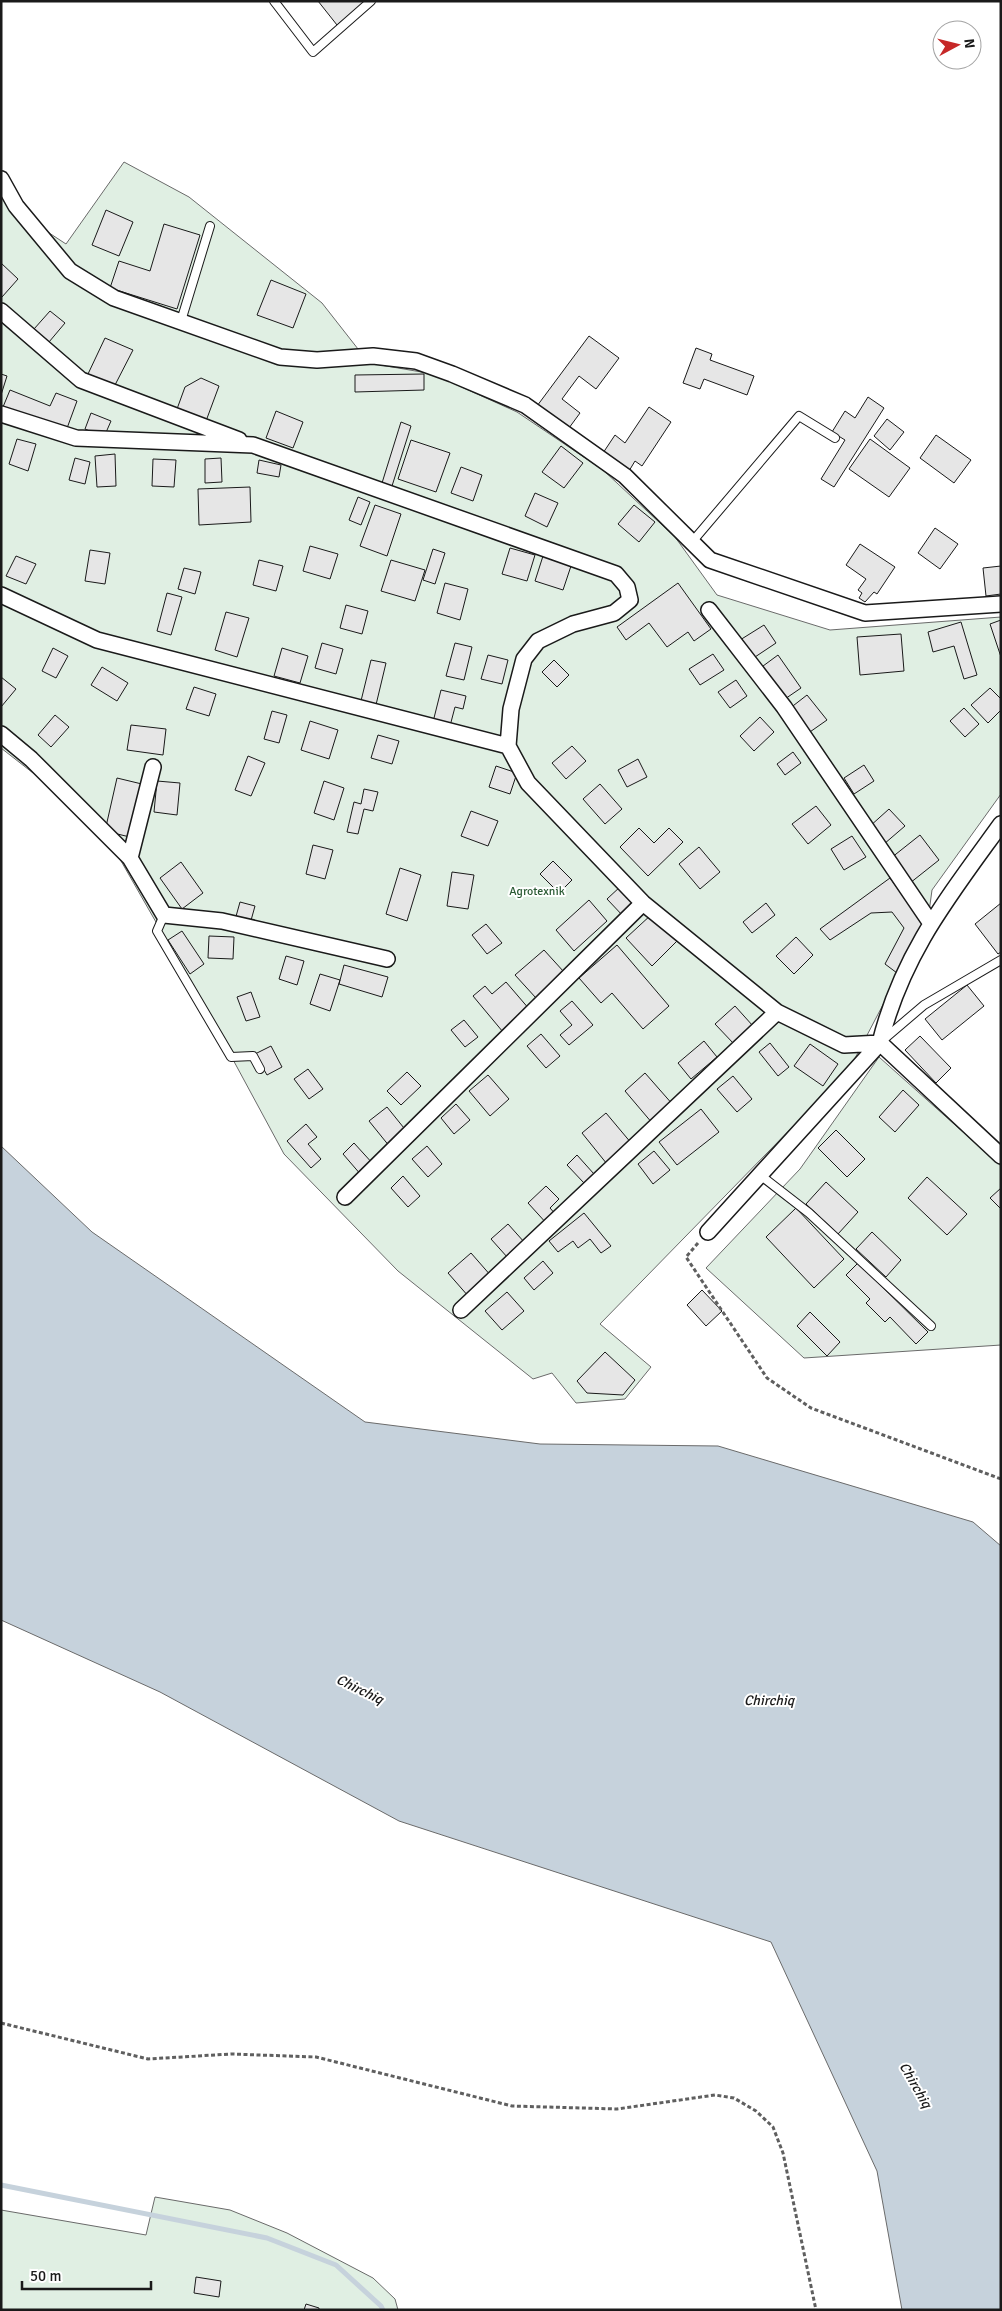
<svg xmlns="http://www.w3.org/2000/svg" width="1002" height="2311" font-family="Signika,sans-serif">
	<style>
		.green { fill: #e0efe3; stroke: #6a6a6a }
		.water { fill: #c6d2dc; stroke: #6a6a6a }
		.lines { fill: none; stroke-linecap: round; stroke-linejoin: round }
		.stream { stroke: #c6d2dc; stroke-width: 5 }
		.building { fill: #e6e6e6; stroke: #1a1a1a }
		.service-casing { stroke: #1a1a1a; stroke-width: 10 }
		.minor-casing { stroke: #1a1a1a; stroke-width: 18 }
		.path { stroke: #5f5f5f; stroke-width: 3; stroke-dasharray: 4 2.5; stroke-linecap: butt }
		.service { stroke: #fff; stroke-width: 8 }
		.minor { stroke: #fff; stroke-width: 15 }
		.labels { text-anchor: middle; stroke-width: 4; stroke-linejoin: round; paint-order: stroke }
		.park-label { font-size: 12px; fill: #2b5a34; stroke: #fff }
		.water-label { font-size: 14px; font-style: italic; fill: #1a1a1a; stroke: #fff }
	</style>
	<rect width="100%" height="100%" fill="#fff"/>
	<path class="green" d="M124,162L189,197L322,303L369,363L433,374L517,412L603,470L675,537L717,595L830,630L1001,617V794L932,890L927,927L898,976L853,1062L811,1108L600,1324L651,1367L625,1399L576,1403L552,1373L533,1379L398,1271L284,1154L204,1006L101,826L1,748V188L8,206L66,244Z
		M879,1057L1001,1166V1345L804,1358L706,1268L800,1169Z
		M155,2197L230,2210L287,2233L373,2278L395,2299L398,2310H1V2210L146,2235Z"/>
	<path class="water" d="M1,1146L92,1232L365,1422L540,1444L718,1446L973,1522L1001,1546V2310H902L877,2171L771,1942L399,1821L160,1692L1,1620Z"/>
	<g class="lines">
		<path class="stream" d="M1,2185L267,2238L336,2265L381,2306L383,2310"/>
	</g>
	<path class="building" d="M318,1H366L337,25Z
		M106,210L133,222L119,256L92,245Z
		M164,224L200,235L177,309L110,288L119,261L150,271Z
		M1,263L18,279L2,297L1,296Z
		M271,280L306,294L293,328L257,315Z
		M50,311L65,323L49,342L34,329Z
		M589,336L619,358L596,389L579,376L562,399L580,413L569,428L537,406Z
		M105,338L133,350L115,385L88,374Z
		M696,348L712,354L710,360L754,376L747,395L704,379L700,389L683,383Z
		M1,374L7,376L1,395Z
		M424,374V390L355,392V375Z
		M201,378L219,386L206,421L177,409L185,387Z
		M10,390L50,406L56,393L77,401L66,431L3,407Z
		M868,397L884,408L834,487L821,479L845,440L832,432L845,411L855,418Z
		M649,407L671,422L642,466L635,461L629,471L603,453L615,435L625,443Z
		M276,411L303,422L293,448L266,438Z
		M91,413L111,421L104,437L85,429Z
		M887,419L904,432L890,450L874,436Z
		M401,422L411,426L392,486L382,483Z
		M936,435L971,460L954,483L920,458Z
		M17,439L36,444L28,471L9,464Z
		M870,439L910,468L889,497L849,469Z
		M411,440L450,453L436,492L398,479Z
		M561,446L583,463L564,488L542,472Z
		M115,454L116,486L97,487L95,456Z
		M75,458L90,462L85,484L69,480Z
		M221,458L222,482L205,483V459Z
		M153,459L176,460L174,487L152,486Z
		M259,460L281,465L279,477L257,473Z
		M461,467L482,475L473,501L451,493Z
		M250,487L251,522L199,525L198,489Z
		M535,493L558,503L547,527L525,516Z
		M358,497L370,502L361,525L349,520Z
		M375,505L401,514L387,556L360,546Z
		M634,505L655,522L639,542L618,524Z
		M935,528L958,544L940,569L918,553Z
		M860,544L895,567L877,594L874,592L865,602L859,598L862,593L858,590L866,579L846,565Z
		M310,546L338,554L330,579L303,571Z
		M510,548L535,555L527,581L502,574Z
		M433,549L445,553L435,584L423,580Z
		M90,550L110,553L105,584L85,581Z
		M16,556L36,564L26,584L6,576Z
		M543,556L571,566L563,590L535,581Z
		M259,560L283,566L276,591L253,585Z
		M391,560L425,570L415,601L381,591Z
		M1001,566V594L986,596L983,568Z
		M184,568L201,572L195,594L178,589Z
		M445,583L468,589L460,620L437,613Z
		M678,583L711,629L694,641L688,632L667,647L649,623L626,640L617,627Z
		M167,593L182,597L171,635L157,631Z
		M346,605L368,611L362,634L340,628Z
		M226,612L249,618L237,657L215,650Z
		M1001,620V657L990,624Z
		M961,622L977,675L964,679L954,646L933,652L928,632Z
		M764,625L776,643L752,659L740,640Z
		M901,634L904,671L860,675L857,637Z
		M322,643L343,649L336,674L315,668Z
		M455,643L472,647L464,680L446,676Z
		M53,648L68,656L56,678L42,671Z
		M282,648L308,656L300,683L274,676Z
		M713,654L724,670L700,685L689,669Z
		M488,655L508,660L502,684L481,679Z
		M778,655L801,688L782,701L759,669Z
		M371,660L386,663L375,709L360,705Z
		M554,660L569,675L557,687L542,672Z
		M102,667L128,683L117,701L91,685Z
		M1,677L16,689L1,707Z
		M736,680L747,696L730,708L718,692Z
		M194,687L216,694L209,716L186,709Z
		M990,688L1001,699V710L988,723L971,705Z
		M441,690L466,696L463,709L455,707L450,726L433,722Z
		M807,695L827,720L807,734L789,709Z
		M964,708L979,724L965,737L950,721Z
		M272,711L287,715L279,743L264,739Z
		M55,715L69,727L51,747L38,735Z
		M760,717L774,732L754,751L740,736Z
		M310,721L338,730L329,759L301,750Z
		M131,725L166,729L163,755L127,750Z
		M378,735L399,741L392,764L371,758Z
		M572,746L586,761L566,779L552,763Z
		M793,752L801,763L785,775L777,764Z
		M248,756L265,763L251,796L235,790Z
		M638,759L647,777L627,787L618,770Z
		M864,765L874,781L854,794L844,778Z
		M496,766L517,773L510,794L489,787Z
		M117,778L146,785L134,838L105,831Z
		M157,781L180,783L177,815L154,812Z
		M324,781L344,788L334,820L314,813Z
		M600,784L622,809L605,824L583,799Z
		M364,789L378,792L373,811L364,809L358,834L347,832L354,802L361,804Z
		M816,806L831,825L808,844L792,824Z
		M889,809L905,826L884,844L869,827Z
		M471,811L498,821L488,846L461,836Z
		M639,828L654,843L669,828L683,842L648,876L620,847Z
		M920,835L939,860L910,883L891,858Z
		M852,836L866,857L844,870L831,849Z
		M313,845L333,850L325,879L306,874Z
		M699,847L720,872L700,889L679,864Z
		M553,861L572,880L559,893L540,874Z
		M181,862L203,893L182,909L160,878Z
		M400,868L421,875L407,921L386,914Z
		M452,872L474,875L468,909L447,906Z
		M890,878L926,928L897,973L885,964L904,928L892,912L871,913L830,940L820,929Z
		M621,886L637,904L624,917L607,899Z
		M589,900L607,921L574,951L556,930Z
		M240,902L255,906L250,924L235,920Z
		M766,903L775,915L752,933L743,922Z
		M1001,903V952L998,954L975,924Z
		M652,914L677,941L652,966L626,938Z
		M486,924L502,943L487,954L472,935Z
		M182,931L204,964L190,974L168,940Z
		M209,936L234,937L233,959L208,958Z
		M796,937L813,955L794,974L776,956Z
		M617,945L669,1006L643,1029L612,993L601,1003L579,978Z
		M544,950L564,972L536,998L515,975Z
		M286,956L304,961L297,985L279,979Z
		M344,965L388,977L382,997L339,984Z
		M320,974L340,980L330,1011L310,1004Z
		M506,982L530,1010L503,1032L473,996L485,986L492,994Z
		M967,985L984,1006L942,1040L925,1019Z
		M251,992L260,1017L246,1021L237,997Z
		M572,1001L593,1025L569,1045L560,1035L572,1025L560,1011Z
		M735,1006L753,1026L734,1044L715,1024Z
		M464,1020L478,1037L465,1047L451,1030Z
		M541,1034L560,1056L546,1068L527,1046Z
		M920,1036L951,1068L936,1083L905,1050Z
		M704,1041L717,1057L691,1079L678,1063Z
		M770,1043L789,1067L778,1076L759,1052Z
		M810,1044L838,1064L823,1086L794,1066Z
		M271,1046L282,1067L267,1075L255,1054Z
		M308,1069L323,1089L309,1099L294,1079Z
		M407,1072L421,1086L401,1105L387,1091Z
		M645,1073L674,1106L653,1124L625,1091Z
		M488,1075L509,1099L490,1116L469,1091Z
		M733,1076L752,1099L737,1112L717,1089Z
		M903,1090L919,1105L895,1132L879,1117Z
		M456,1104L470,1120L454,1134L441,1118Z
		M387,1107L408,1133L390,1147L369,1121Z
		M701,1109L719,1132L677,1165L659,1142Z
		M606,1113L632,1144L607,1164L582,1133Z
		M306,1124L317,1137L308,1144L321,1159L311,1168L287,1141Z
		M836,1130L865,1159L847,1177L818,1148Z
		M354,1143L374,1165L362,1176L343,1154Z
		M427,1146L442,1164L428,1177L412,1159Z
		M654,1151L670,1170L653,1184L638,1164Z
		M577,1155L594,1174L584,1183L567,1165Z
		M403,1176L420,1196L408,1207L391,1188Z
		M927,1177L967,1214L947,1235L908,1198Z
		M826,1182L858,1212L838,1234L806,1204Z
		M546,1186L559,1199L550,1208L557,1216L548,1225L528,1203Z
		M1001,1188V1209L990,1198Z
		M796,1208L844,1259L814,1288L766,1237Z
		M584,1213L611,1246L601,1253L590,1239L578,1248L573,1241L558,1252L549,1241Z
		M508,1224L525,1243L508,1258L491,1239Z
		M872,1232L901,1260L886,1277L856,1249Z
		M471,1253L492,1277L469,1297L448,1273Z
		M543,1261L553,1273L534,1290L524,1278Z
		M858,1263L928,1332L916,1344L890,1317L885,1322L866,1303L870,1299L846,1275Z
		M702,1290L722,1311L706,1326L687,1305Z
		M507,1292L524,1311L502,1330L485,1311Z
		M810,1312L840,1342L827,1356L797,1326Z
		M605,1352L635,1380L623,1395L587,1393L577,1381Z
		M196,2277L221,2281L219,2297L194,2293Z
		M306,2304L319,2308V2310H304Z"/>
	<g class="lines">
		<g class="service-casing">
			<path id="service" d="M274,1L313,52L371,1
				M181,321L210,226
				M692,542L799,416L835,438
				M164,915L157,931L231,1057L253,1056L260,1069
				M883,1040L924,1005L1001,960
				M760,1175L809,1213L931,1326"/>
		</g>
		<g class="minor-casing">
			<path id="minor" d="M1,179L16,206L70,271L114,298L280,357L317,360L373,356L416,361L452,374L525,405L625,476L710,560L865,613L1001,604
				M1,311L81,380L239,440
				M1,414L76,438L253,445L616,574L627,587L630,600L614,613L573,624L538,641L524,659L511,709L508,746L528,783L643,903L777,1012L844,1045L880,1043
				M1,595L97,640L508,746
				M709,610L784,707L930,922
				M1,734L31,759L130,858L164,915L222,921L387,959
				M130,858L153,767
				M880,1043L1001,1156
				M345,1197L643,903
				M708,1232L880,1043C902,954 949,896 1001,824
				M461,1310L777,1012"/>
		</g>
		<path class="path" d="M698,1243L686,1257L767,1378L811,1408L1001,1479
			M1,2023L148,2059L231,2054L316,2057L512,2106L617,2109L715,2095L734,2098L756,2111L773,2127L783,2153L816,2310"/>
		<use href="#service" class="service"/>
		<use href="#minor" class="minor"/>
	</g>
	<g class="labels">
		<g class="park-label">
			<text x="537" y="895">Agrotexnik</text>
		</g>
		<g class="water-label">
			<text transform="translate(360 1689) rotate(26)" y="5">Chirchiq</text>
			<text x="769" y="1705">Chirchiq</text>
			<text transform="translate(916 2085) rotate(60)" y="5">Chirchiq</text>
		</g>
	</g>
	<rect width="1002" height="2311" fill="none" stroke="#1a1a1a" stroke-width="5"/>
	<g transform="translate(957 45) rotate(83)"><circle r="24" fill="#ffffff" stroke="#a3a3a3"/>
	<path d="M0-4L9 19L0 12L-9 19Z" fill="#c62828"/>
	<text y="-8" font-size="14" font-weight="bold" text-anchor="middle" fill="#1a1a1a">N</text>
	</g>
	<path d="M22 2281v8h129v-8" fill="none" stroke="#1a1a1a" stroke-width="2.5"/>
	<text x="30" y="2281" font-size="15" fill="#1a1a1a" stroke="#ffffff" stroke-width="4" paint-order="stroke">50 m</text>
</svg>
